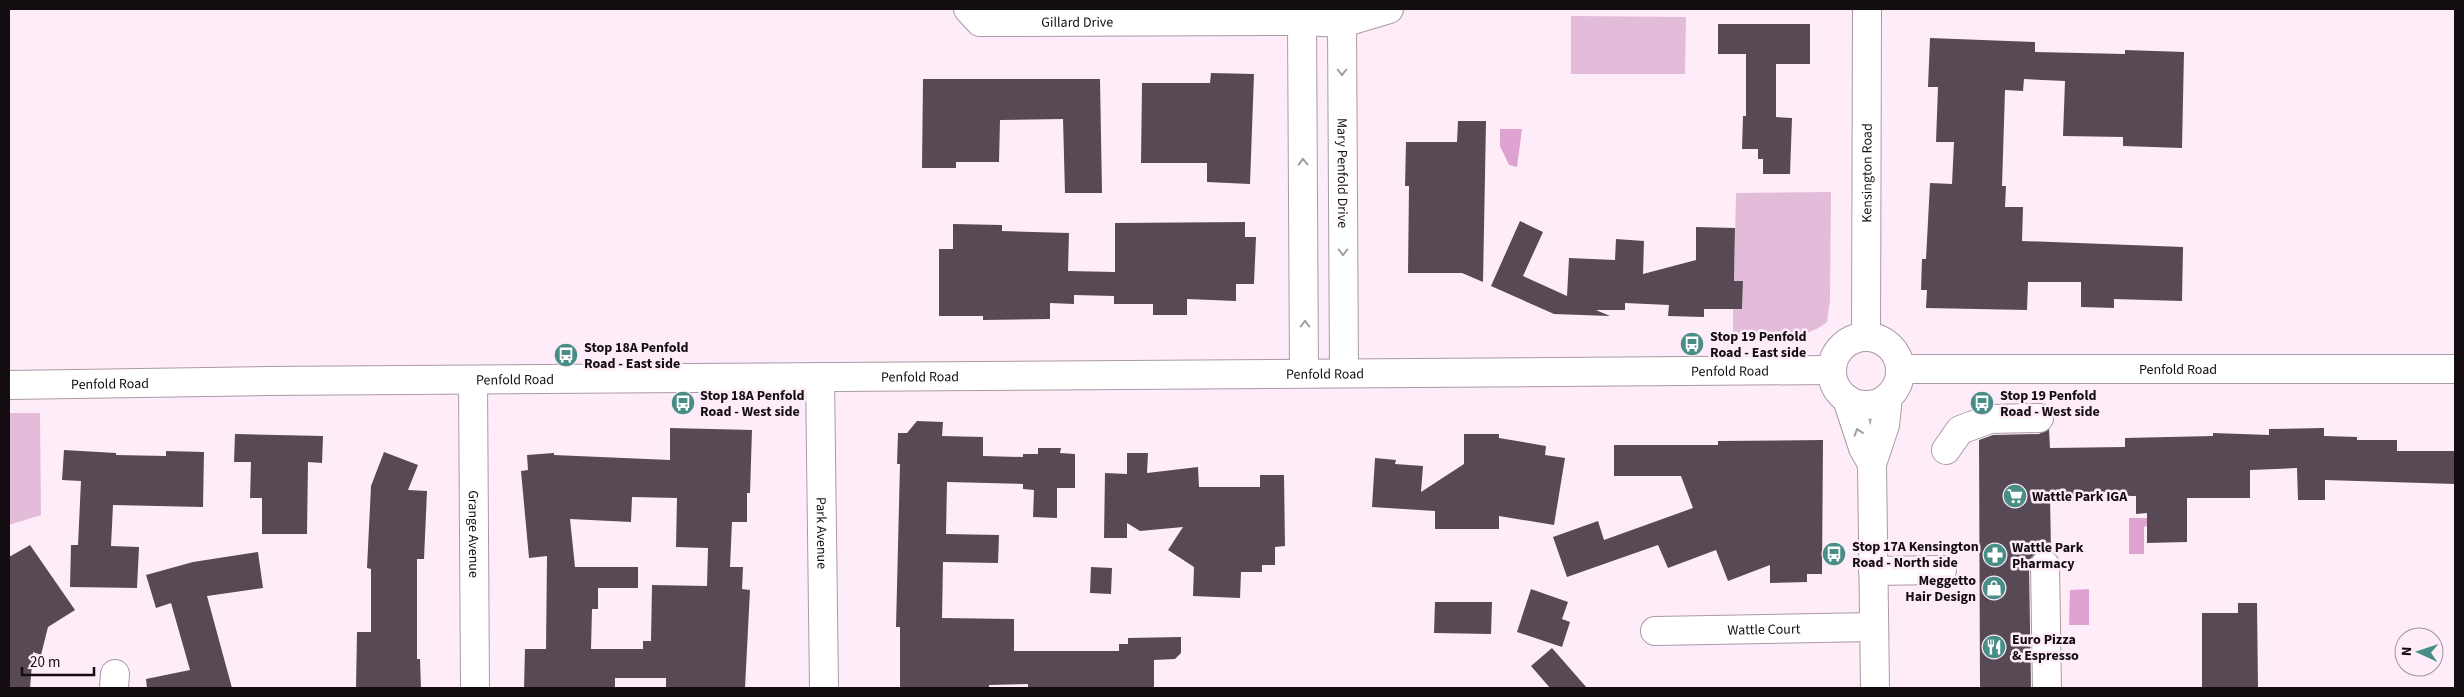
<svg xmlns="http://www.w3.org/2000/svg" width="2464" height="697" font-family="'Source Sans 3',sans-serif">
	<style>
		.green { fill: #e2bcd9 }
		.water { fill: #dea3d0 }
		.building { fill: #584a55; fill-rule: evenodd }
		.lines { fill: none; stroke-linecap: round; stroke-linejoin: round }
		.minor-casing { stroke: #aa9aa6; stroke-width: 30 }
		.major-casing { stroke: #aa9aa6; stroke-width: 30 }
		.minor { stroke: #fff; stroke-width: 28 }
		.major { stroke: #fff; stroke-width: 28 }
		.oneway { stroke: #a19ea0 }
		.labels { text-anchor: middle; stroke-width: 5; stroke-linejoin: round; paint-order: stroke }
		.street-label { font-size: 14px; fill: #130d11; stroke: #feedf9 }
		.poi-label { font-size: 14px; font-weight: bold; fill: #130d11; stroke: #feedf9; text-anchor: start }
	</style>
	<rect width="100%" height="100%" fill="#feedf9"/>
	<path class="green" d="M1571,16L1686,17L1685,74H1571Z
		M1831,192L1830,300L1827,322C1801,343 1765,337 1733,338V309H1742L1743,282L1734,281L1736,193Z
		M9,413H40L41,515L9,525Z"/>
	<path class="water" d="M1500,129H1522L1517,167L1509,165L1500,146Z
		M2129,518H2147V526L2144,527V554H2129Z
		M2089,589V625H2069L2070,590Z"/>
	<path class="building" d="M1718,24H1810V64H1776V117L1792,118L1790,174H1763V159H1758V149H1742L1743,116H1746V54H1718Z
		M1930,38L2035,42V52L2125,54V50L2184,52L2182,148L2123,146V137L2063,136L2065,81L2024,79L2023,91L2005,90L2002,186H2006L2005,207H2023L2022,241L2183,247L2182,301L2114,299V308L2081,307V282H2028L2027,310L1926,308L1927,290H1921L1922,259H1926L1930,183L1952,184L1954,142H1936L1938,87H1928Z
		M1211,73L1254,74L1250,184L1207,182V163H1141L1142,83H1210Z
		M923,79H1100L1102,193H1065L1063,119L1000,120L999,162H956V168H922Z
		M1458,121H1486L1483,282L1462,273H1408L1409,186H1405L1406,142H1457Z
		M1520,221L1543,232L1523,276L1567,296L1569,258L1615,260L1616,239L1644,241L1643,274L1696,260V227L1735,228L1734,281H1743L1742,309H1704V317L1668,316L1669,305L1625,303V310H1596L1610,316L1554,314L1491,286Z
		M1245,222V237H1256L1254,284H1236V301L1187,299V315H1153V304H1114V296L1074,295V304L1050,303V319L983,320V316H939V249H953V224L1002,225V231L1069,233L1068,271L1115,272V223Z
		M917,421L943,422L942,436L983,437V456L1023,457V454H1038V448H1061L1060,453L1075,454V488H1057V518L1033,517L1034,490L1023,489V484L947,482L946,534L999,535L998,563L943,562L942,618L1014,619V651H1119V644H1128V638L1181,637V653L1175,659L1154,660V688H1028V684L989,685V688H900V627H896L900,464H897L898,433H907Z
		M670,428L752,430L750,493H747V522H732L730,567H743L742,589L750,590L745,688H666V678H615V688H524L525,649H546L547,556L529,558L521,471L528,470L527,455L554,453V455L670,460ZM632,497L677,498L676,547L708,548L707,586L652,585L651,641H643V649H591L592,609H598V588H638V567H575L570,519L631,522Z
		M2324,428V436L2357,437V440H2397V451H2455V484L2325,480V500H2298L2297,468L2250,470V498H2187V542L2147,543V513L2136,514V496L2050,495L2051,551L2044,549L2037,552L2031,558L2029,565L2031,688H1980L1979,440L1993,435L2039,434L2049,429L2050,448L2125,447V438L2213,436V433L2269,435V429Z
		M235,434L323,436L322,463L308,462L307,534H262V498H250L251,462H234Z
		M1464,434H1499V438L1546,446L1545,455L1565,458L1554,525L1499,516V529H1435V511L1372,507L1375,458L1396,460L1395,464L1423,466L1421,492L1464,464Z
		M1823,440L1822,574H1807V582L1770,583V565L1728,581L1716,550L1668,568L1658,545L1567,577L1553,537L1598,521L1604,540L1693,508L1681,476H1614V445H1718V441Z
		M64,450L116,453V455L166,456V451L204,452L203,507L113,505L111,546L139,547L137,588L70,587L71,545H78L81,481L62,480Z
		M384,452L418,465L408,490L427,491L424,559H417V659H420L421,688H356L357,632H371V569L367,568L371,486Z
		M1127,453H1148L1147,473L1198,467L1199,487H1260V475H1284L1285,546L1275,547V565H1262V572H1241L1240,598L1193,596L1194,567L1168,550L1183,527L1140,531L1127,523V538H1104L1105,473L1127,474Z
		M30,545L75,610L48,627L41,655L33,652L30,688H9V557Z
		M258,552L263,588L207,596L232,688H147L146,679L190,670L171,603L156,608L146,575L193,562Z
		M1091,567L1112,568L1111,594L1090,593Z
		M1531,589L1568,602L1562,619L1570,622L1562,647L1517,632Z
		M1435,602H1492L1491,634L1434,633Z
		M2238,603H2257L2258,688H2202V613H2238Z
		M1552,648L1587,688H1550L1531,666Z"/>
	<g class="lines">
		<g class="minor-casing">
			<g id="minor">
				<path id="s1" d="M968,9L980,22L1302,21L1342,23L1389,9"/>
				<path d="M1302,21L1304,373"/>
				<path id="s2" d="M1342,23L1344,373"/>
				<path id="s3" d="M1866,337L1867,9"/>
				<path id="s4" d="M1900,369H2455"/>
				<path id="s5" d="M820,377L824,688"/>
				<path id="s6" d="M473,380L475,688"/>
				<path d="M1946,450L1960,430L1990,419L2039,418"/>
				<path d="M2045,565L2047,688"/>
				<path d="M1873,571L1942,570"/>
				<path id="s7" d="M1655,631L1873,627"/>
				<path d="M114,688L115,674"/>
			</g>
		</g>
		<g class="major-casing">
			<g id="major">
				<circle cx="1866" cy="371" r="34"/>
				<path id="s8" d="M9,385L266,381L1832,370"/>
				<path d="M1847,399L1863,448L1872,464"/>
				<path d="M1875,688L1872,464L1885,425L1888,397"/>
			</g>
		</g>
		<use href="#minor" class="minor"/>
		<use href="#major" class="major"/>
	</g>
	<defs><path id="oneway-chevron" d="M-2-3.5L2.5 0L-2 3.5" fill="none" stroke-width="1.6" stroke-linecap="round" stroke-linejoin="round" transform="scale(1.25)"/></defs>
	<g class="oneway">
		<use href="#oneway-chevron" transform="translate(1342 72) rotate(90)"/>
		<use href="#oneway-chevron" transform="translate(1303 162) rotate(-91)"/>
		<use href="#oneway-chevron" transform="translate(1343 252) rotate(90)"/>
		<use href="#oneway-chevron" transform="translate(1305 324) rotate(-90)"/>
		<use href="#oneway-chevron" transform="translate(1858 432) rotate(-109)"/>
	</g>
	<defs>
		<g id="bus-disc" transform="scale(1.25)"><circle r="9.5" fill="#488e86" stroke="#feedf9"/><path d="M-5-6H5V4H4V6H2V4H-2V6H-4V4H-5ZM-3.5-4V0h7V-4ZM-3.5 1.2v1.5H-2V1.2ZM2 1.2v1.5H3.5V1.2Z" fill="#fff"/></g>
		<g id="supermarket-disc" transform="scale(1.25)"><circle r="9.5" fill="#488e86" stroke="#feedf9"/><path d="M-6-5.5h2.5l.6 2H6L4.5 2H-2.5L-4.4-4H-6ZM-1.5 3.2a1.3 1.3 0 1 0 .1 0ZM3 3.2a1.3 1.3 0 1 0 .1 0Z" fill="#fff"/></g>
		<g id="pharmacy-disc" transform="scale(1.25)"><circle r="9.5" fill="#488e86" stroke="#feedf9"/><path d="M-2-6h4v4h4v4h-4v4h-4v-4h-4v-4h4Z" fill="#fff"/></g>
		<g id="shop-disc" transform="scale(1.25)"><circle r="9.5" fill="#488e86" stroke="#feedf9"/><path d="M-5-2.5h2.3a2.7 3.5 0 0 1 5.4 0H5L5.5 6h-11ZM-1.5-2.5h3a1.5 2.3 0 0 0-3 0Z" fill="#fff"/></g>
		<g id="restaurant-disc" transform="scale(1.25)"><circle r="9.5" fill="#488e86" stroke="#feedf9"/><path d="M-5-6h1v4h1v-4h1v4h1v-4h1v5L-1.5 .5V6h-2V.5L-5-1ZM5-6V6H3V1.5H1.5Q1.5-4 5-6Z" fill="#fff"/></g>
	</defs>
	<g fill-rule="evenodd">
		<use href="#bus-disc" x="1692" y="344"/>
		<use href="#bus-disc" x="566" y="355"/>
		<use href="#bus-disc" x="683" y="403"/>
		<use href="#bus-disc" x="1982" y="403"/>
		<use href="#supermarket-disc" x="2015" y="496"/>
		<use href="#bus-disc" x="1834" y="554"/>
		<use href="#pharmacy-disc" x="1995" y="555"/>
		<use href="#shop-disc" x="1994" y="588"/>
		<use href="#restaurant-disc" x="1994" y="647"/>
	</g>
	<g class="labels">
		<g class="street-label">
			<text dy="5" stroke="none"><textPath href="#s1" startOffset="115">Gillard Drive</textPath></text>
			<text dy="5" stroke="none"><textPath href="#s2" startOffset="150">Mary Penfold Drive</textPath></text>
			<text dy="5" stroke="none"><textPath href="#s3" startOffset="164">Kensington Road</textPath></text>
			<text dy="5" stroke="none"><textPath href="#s4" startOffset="278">Penfold Road</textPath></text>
			<text dy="5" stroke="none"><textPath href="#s8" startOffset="1721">Penfold Road</textPath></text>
			<text dy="5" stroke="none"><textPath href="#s8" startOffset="1316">Penfold Road</textPath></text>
			<text dy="5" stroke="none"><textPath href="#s8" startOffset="911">Penfold Road</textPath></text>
			<text dy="5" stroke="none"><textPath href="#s8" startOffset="506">Penfold Road</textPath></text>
			<text dy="5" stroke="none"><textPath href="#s8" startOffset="101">Penfold Road</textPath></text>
			<text dy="5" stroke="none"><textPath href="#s5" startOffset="156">Park Avenue</textPath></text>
			<text dy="5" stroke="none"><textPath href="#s6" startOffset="154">Grange Avenue</textPath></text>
			<text dy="5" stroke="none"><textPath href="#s7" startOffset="109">Wattle Court</textPath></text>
		</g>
		<g class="poi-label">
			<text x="1710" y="341">Stop 19 Penfold<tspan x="1710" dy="16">Road - East side</tspan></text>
			<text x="584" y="352">Stop 18A Penfold<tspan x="584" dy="16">Road - East side</tspan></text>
			<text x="700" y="400">Stop 18A Penfold<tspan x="700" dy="16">Road - West side</tspan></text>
			<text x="2000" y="400">Stop 19 Penfold<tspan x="2000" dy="16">Road - West side</tspan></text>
			<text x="2032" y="501">Wattle Park IGA</text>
			<text x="1852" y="551">Stop 17A Kensington<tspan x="1852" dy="16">Road - North side</tspan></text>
			<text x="2012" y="552">Wattle Park<tspan x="2012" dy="16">Pharmacy</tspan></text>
			<text x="1976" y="585" text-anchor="end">Meggetto<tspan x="1976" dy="16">Hair Design</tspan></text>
			<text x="2012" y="644">Euro Pizza<tspan x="2012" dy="16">&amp; Espresso</tspan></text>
		</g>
	</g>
	<rect width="2464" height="697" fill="none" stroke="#130d11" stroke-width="20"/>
	<g transform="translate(2419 652) rotate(273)"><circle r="24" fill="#feedf9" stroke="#a0939c"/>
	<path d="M0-4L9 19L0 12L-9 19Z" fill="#488e86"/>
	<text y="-8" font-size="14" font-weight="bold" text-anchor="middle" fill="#130d11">N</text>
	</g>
	<path d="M22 667v8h72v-8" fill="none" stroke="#130d11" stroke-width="2.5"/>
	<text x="30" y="667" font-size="15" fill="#130d11" stroke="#feedf9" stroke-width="4" paint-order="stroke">20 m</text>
</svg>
